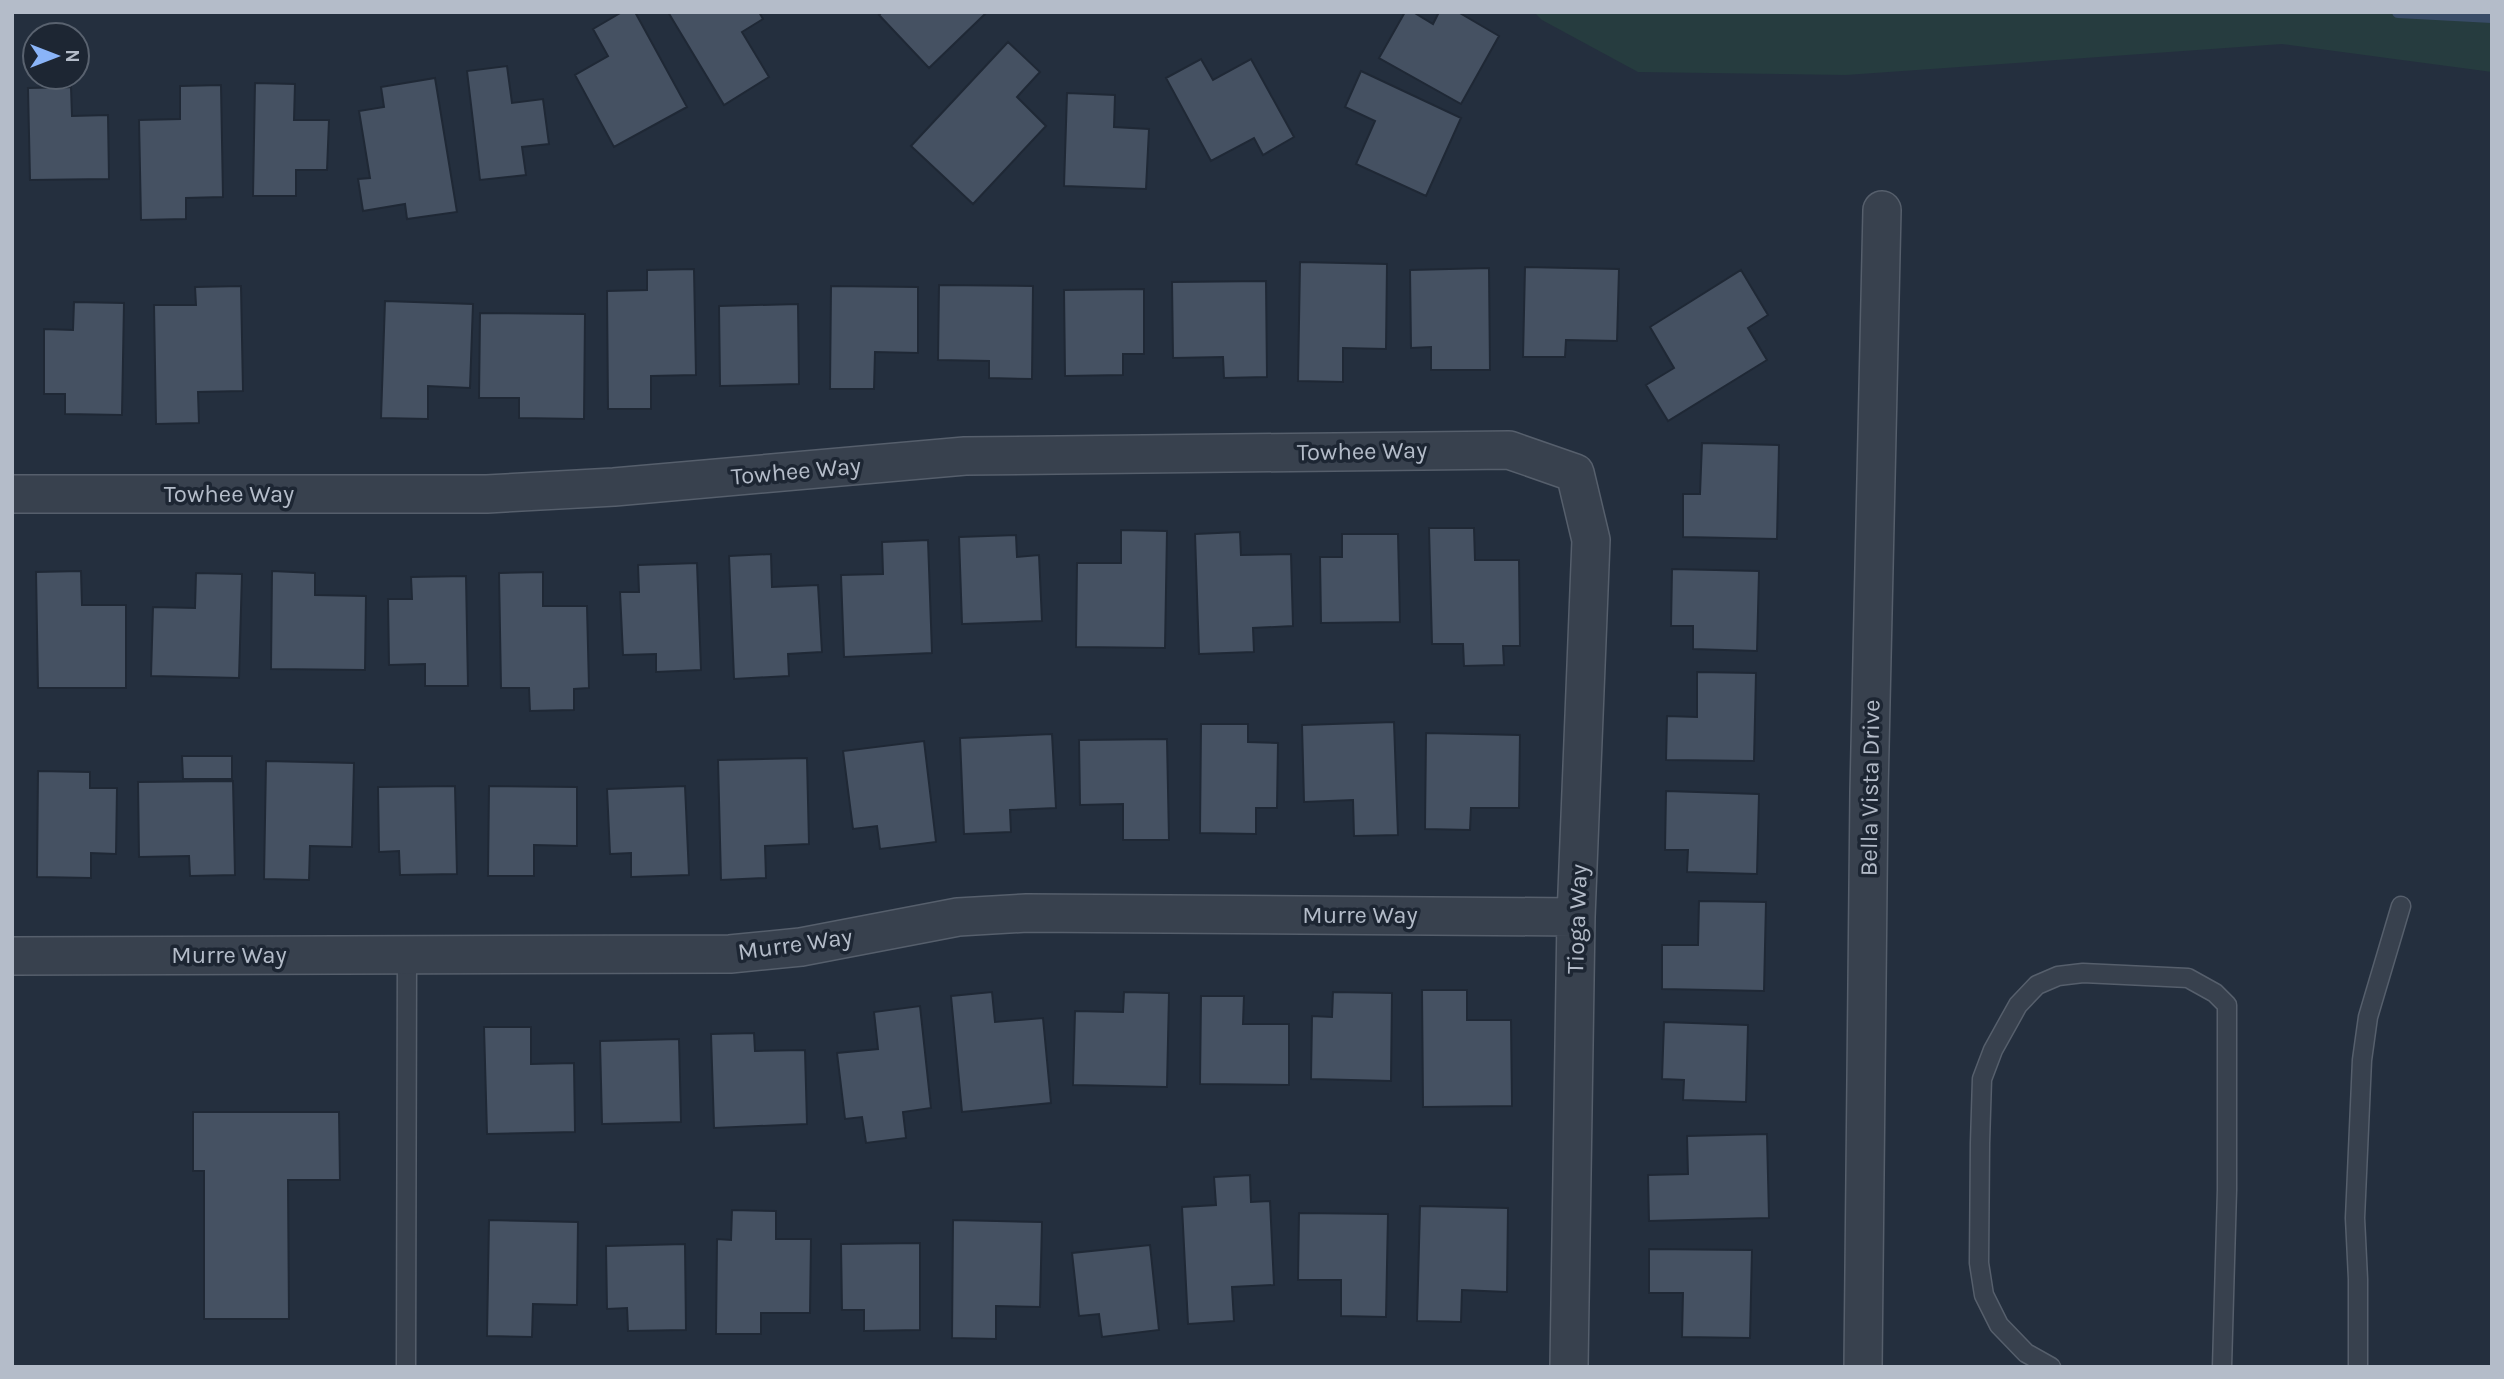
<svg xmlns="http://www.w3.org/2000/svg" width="2504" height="1379" font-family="Karla,sans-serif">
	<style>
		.green { fill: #263c3f }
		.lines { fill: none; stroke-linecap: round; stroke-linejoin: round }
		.stream { stroke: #394c67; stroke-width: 12 }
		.building { fill: #455162; stroke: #1f2835; stroke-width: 2 }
		.service-casing { stroke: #565f6c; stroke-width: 21 }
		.minor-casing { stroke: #565f6c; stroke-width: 40 }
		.service { stroke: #38414e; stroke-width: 18 }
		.minor { stroke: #38414e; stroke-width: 37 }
		.labels { text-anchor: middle; stroke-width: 7; stroke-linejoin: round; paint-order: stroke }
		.street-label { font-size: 24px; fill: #b4bcc9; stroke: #1d2633 }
	</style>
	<rect width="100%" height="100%" fill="#242f3e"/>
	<path class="green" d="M1534,12H2492V72L2282,44L1846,75L1638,72L1542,20Z"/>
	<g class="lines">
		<path class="stream" d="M2398,12L2492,17"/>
	</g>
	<path class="building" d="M622,12H635L687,107L614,147L575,75L608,56L593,29Z
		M668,12H759L763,19L742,32L769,77L724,105Z
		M882,12H984L985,14L929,68L879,15Z
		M1405,12H1413L1433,24L1439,12H1458L1499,36L1461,104L1379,58Z
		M1008,42L1040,72L1017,97L1046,126L973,204L911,146Z
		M1201,59L1213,80L1251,59L1294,137L1263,155L1254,138L1211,161L1166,78Z
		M507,66L512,103L543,99L549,144L522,147L526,175L480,180L467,71Z
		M1361,71L1461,118L1426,196L1356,164L1375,121L1345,107Z
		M435,78L457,212L407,219L405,204L363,211L358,179L370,178L359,111L384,107L381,87Z
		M255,83L295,84L294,120H329L327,170H296V196H253Z
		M221,85L223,197L186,198V219L141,220L139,120L180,119V86Z
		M71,87L72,116L108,115L109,179L30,180L28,88Z
		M1067,93L1115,95L1114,127L1149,129L1146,189L1064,186Z
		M1300,262L1387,264L1386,349L1343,348V382L1298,381Z
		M1525,267L1619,269L1617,341L1566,340L1565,357H1523Z
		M1489,268L1490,370H1431V347L1411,348L1410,270Z
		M694,269L696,375L651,376V409H608L607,291L647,290V270Z
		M1741,270L1768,315L1748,328L1767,360L1668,421L1646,385L1674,368L1650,327Z
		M1266,281L1267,377L1224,378L1223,357L1173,358L1172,282Z
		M939,285L1033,286L1032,379L989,378V361L938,360Z
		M241,286L243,391L198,392L199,423L156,424L154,305H196L195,287Z
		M831,286L918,287V353L875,352L874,389H830Z
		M1144,289V354H1123V375L1065,376L1064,290Z
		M385,301L473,304L470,388L428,386V419L381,418Z
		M74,302L124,303L122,415L65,414V394H44V329L73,330Z
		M798,304L799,384L720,386L719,306Z
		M480,313L585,314L584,419L519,418V398H479Z
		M1702,443L1779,445L1777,539L1683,537V494H1700Z
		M1429,528H1474L1475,560H1519L1520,646H1503L1504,665L1464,666L1463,644H1432Z
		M1121,530L1167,531L1165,648L1076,647L1077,563H1121Z
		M1240,532L1241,555L1291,554L1293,626L1253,628L1254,652L1199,654L1195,534Z
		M1342,534H1398L1400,622L1321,623L1320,557H1342Z
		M1016,535L1017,557L1039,555L1042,621L962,624L959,537Z
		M928,540L932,653L844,657L841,575L883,574L882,542Z
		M771,554L772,587L818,585L822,652L788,654L789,676L734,679L729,556Z
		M697,563L701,670L656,672V654L623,655L620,592H639L638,565Z
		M1672,569L1759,571L1757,651L1693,649V626H1671Z
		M81,571L82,605H126V688H38L36,572Z
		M272,571L315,573V595L366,596L365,670L271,669Z
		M543,572V606H587L589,688L574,689V710L530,711L529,688H501L499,573Z
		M196,573L242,574L239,678L151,676L153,607L195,608Z
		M466,576L468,686H425V664L389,665L388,599H412L411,577Z
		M1697,672L1756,673L1754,761L1666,760L1667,716L1697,717Z
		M1394,722L1398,835L1354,836L1353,800L1304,802L1302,725Z
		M1201,724H1248V742L1278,743L1277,808H1256V834L1200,833Z
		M1426,733L1520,735L1519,808H1471L1470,830L1425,829Z
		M1052,734L1056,808L1010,810L1011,832L964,834L960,738Z
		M1167,739L1169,840H1123V804L1080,805L1079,740Z
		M924,741L936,842L880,849L877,826L853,829L843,751Z
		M182,756H232V779H183Z
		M807,758L809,844L765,846L766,878L721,880L718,760Z
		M266,761L354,763L352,847L310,846L309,880L264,879Z
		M38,771L90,772V788H117L116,854L91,853V878L37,877Z
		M233,781L235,875L190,876L189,856L139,857L138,782Z
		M455,786L457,874L400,875L399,851L379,852L378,787Z
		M489,786L577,787V846L534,845V876H488Z
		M685,786L689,875L631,877V853L610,854L607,789Z
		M1666,791L1759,794L1757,874L1687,872L1688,850H1665Z
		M1699,901L1766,902L1764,991L1662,989V945H1698Z
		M1422,990H1467V1020H1511L1512,1106L1423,1107Z
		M992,992L995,1022L1043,1018L1051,1103L962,1112L951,996Z
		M1124,992L1169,993L1167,1087L1073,1085L1075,1011L1123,1012Z
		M1333,992L1392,993L1391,1081L1311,1079L1312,1016L1332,1017Z
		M1201,996H1244L1243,1024H1289V1085L1200,1084Z
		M920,1006L931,1108L903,1112L906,1138L866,1143L862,1117L845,1119L837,1053L878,1049L874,1012Z
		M1664,1022L1748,1025L1746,1102L1683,1100L1684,1080L1662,1079Z
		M484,1027H531V1064L574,1063L575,1132L487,1134Z
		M754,1033L755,1051L805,1050L807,1124L714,1128L711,1034Z
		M679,1039L681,1122L602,1124L600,1041Z
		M193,1112H339L340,1180H288L289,1319H204V1171H193Z
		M1767,1134L1769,1218L1649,1221L1648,1175L1688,1174L1687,1136Z
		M1250,1175L1251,1202L1270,1201L1274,1285L1232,1287L1234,1321L1188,1324L1182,1207L1216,1205L1214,1177Z
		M1420,1206L1508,1208L1507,1292L1462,1290L1461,1322L1417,1321Z
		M732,1210L776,1211V1239H811L810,1313H761V1334H716L717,1239L731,1240Z
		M1299,1213L1388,1214L1386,1317L1341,1316V1280H1298Z
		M489,1220L578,1222L577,1305L533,1304L532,1337L487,1336Z
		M953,1220L1042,1222L1040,1307L996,1306V1339L952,1338Z
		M920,1243V1330L864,1331V1310H842L841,1244Z
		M685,1244L686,1330L628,1331L627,1308L607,1309L606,1246Z
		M1150,1245L1159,1330L1102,1337L1099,1314L1079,1316L1072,1253Z
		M1649,1249L1752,1250L1750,1338L1682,1337L1683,1293H1649Z"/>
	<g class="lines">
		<g class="service-casing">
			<path id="service" d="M406,1367L407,955
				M2051,1367L2026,1353L1999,1325L1984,1295L1979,1263L1980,1143L1982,1079L1993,1050L2018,1005L2037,985L2058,976L2083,973L2188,978L2215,993L2227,1005V1190L2222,1367
				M2358,1367V1279L2355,1218L2362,1060L2368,1017L2401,906"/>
		</g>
		<g class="minor-casing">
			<path id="minor" d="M12,494H487L614,487L965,456L1509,450L1575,473L1591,540L1576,917L1569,1367
				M12,956L730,954L801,947L958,917L1027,913L1576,917
				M1863,1367L1869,792L1882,210"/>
		</g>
		<use href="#service" class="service"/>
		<use href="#minor" class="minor"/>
	</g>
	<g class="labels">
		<g class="street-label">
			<text transform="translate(1362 451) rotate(-1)" y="8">Towhee Way</text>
			<text transform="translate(796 471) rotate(-5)" y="8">Towhee Way</text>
			<text x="229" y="502">Towhee Way</text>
			<text transform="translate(1870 788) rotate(-89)" y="8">Bella Vista Drive</text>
			<text x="1360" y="923">Murre Way</text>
			<text transform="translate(1577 919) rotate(-88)" y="8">Tioga Way</text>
			<text transform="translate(795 944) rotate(-8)" y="8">Murre Way</text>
			<text x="229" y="963">Murre Way</text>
		</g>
	</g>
	<rect width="2504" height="1379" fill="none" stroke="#b4bcc9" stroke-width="28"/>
	<g transform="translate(56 56) rotate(90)"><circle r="33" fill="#1d2633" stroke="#59626f" stroke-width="2"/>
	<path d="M0-5L12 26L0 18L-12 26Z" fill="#8ab4f8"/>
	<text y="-10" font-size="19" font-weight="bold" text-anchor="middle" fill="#b4bcc9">N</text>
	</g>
</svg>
